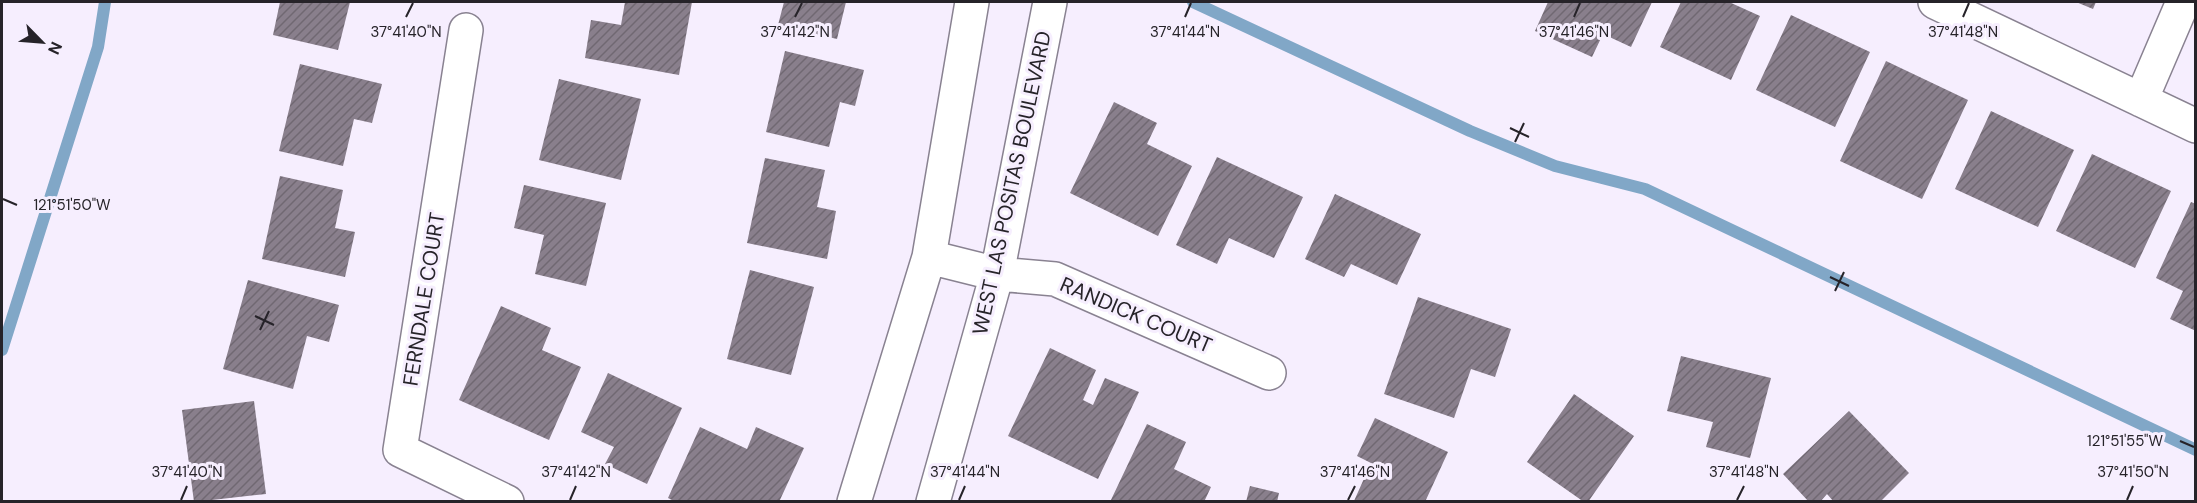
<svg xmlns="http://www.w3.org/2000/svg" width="2197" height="503" font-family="'DM Sans',sans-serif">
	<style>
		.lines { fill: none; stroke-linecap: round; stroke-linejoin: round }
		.stream { stroke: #81a7c7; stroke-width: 12 }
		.building { fill: url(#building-hatch) }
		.street-casing { stroke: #898291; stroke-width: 36 }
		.street { stroke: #fff; stroke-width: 33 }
		.ticks { fill: none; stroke: #262329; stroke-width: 2 }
		.labels { text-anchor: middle; stroke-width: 6; stroke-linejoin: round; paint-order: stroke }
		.street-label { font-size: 21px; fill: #262329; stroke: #f6eefe }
		.ticks-label { font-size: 15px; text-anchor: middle; fill: #262329; stroke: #f6eefe; stroke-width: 6; stroke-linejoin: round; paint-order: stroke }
	</style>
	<defs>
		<pattern id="building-hatch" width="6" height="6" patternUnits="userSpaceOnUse" patternTransform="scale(1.5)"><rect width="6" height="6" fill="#897f8c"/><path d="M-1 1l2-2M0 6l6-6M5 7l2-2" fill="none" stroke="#706872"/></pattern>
	</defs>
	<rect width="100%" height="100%" fill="#f6eefe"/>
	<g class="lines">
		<path class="stream" d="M1193,2L1470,131L1555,166L1645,189L2196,450
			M2,350L98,47L105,2"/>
	</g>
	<path class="building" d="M280,2H350L338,50L273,35Z
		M625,2H692L679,75L585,58L591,20L621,25Z
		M784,2H846L837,39L778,25Z
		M1548,2H1652L1631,47L1603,34L1592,57L1535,31Z
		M1681,2H1729L1760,16L1731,80L1660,47Z
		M2076,2H2096L2093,9Z
		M1791,15L1870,52L1835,127L1756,90Z
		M785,51L864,70L855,106L840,102L829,147L766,132Z
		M1886,61L1968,100L1922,199L1840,161Z
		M300,64L382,84L372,123L354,119L343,166L279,151Z
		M559,79L641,99L621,180L539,160Z
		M1114,102L1157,123L1147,144L1192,166L1158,236L1070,193Z
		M1991,111L2074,150L2038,227L1955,189Z
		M2092,154L2171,191L2135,268L2056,231Z
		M1217,157L1303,197L1274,258L1229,238L1217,264L1176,245Z
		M765,158L825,170L817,207L836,211L827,259L747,243Z
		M280,176L343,190L335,228L355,232L345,277L262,259Z
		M524,185L606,203L586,286L535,274L544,235L514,228Z
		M1335,194L1421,234L1397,285L1351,264L1344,277L1305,259Z
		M2191,202L2196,204V331L2170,319L2183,291L2156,278Z
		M750,270L814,287L791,375L727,359Z
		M248,280L339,305L329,342L307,336L293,389L223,369Z
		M1418,297L1511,329L1495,377L1471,369L1454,418L1384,394Z
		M501,306L551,328L542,350L581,367L549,440L459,400Z
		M1050,348L1096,370L1083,400L1093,405L1105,378L1139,392L1098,479L1008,436Z
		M1681,356L1771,378L1750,458L1706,447L1713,422L1667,411Z
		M608,373L682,408L647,484L605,464L614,447L581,432Z
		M1574,394L1634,436L1588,502H1584L1527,462Z
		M254,401L266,494L194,502L182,410Z
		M1849,411L1909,473L1880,502H1834L1827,494L1820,502H1809L1783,474Z
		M1375,418L1448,452L1425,502L1354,501L1371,463L1357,456Z
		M1147,424L1186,442L1174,469L1211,487L1204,502H1110Z
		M700,427L747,449L756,427L804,448L779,502H676L668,498Z
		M1250,486L1279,493L1277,502H1246Z"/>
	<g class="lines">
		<g class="street-casing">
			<path id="street" d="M1935,2L2196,126
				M466,30L400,450L507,502
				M2141,100L2183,2
				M929,257L997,274L1055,279L1269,373
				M854,502L929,257L972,2
				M933,502L997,274L1050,2"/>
		</g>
		<use href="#street" class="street"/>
	</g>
	<path class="ticks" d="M406,17L413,3M795,17L802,3M1185,17L1191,3M1574,17L1580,3M1963,17L1969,3M1510,128L1529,137M1515,142L1524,123M3,199L17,205M1830,277L1849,286M1835,291L1844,272M255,316L274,325M260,330L269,311M2180,441L2194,447M181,500L187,486M570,500L576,486M959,500L965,486M1348,500L1355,486M1737,500L1744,486M2127,500L2133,486"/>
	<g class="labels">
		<g class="street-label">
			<text transform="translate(1012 183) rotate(-78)" y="7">WEST LAS POSITAS BOULEVARD</text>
			<text transform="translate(424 299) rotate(-81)" y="7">FERNDALE COURT</text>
			<text transform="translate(1136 315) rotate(23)" y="7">RANDICK COURT</text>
		</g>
	</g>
	<g class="ticks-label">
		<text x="406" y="37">37°41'40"N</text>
		<text x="795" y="37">37°41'42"N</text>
		<text x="1185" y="37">37°41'44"N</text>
		<text x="1574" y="37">37°41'46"N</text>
		<text x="1963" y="37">37°41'48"N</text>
		<text x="72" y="210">121°51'50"W</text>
		<text x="2125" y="446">121°51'55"W</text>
		<text x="187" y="477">37°41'40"N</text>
		<text x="576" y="477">37°41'42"N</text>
		<text x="965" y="477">37°41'44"N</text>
		<text x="1355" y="477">37°41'46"N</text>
		<text x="1744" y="477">37°41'48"N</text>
		<text x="2133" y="477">37°41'50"N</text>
	</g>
	<rect width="2197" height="503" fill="none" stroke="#262329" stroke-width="6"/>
	<g transform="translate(42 42) rotate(115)" stroke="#f6eefe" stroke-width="4.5" paint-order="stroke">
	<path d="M0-4.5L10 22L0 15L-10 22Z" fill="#262329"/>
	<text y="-9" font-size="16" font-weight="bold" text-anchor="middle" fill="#262329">N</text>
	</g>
</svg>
